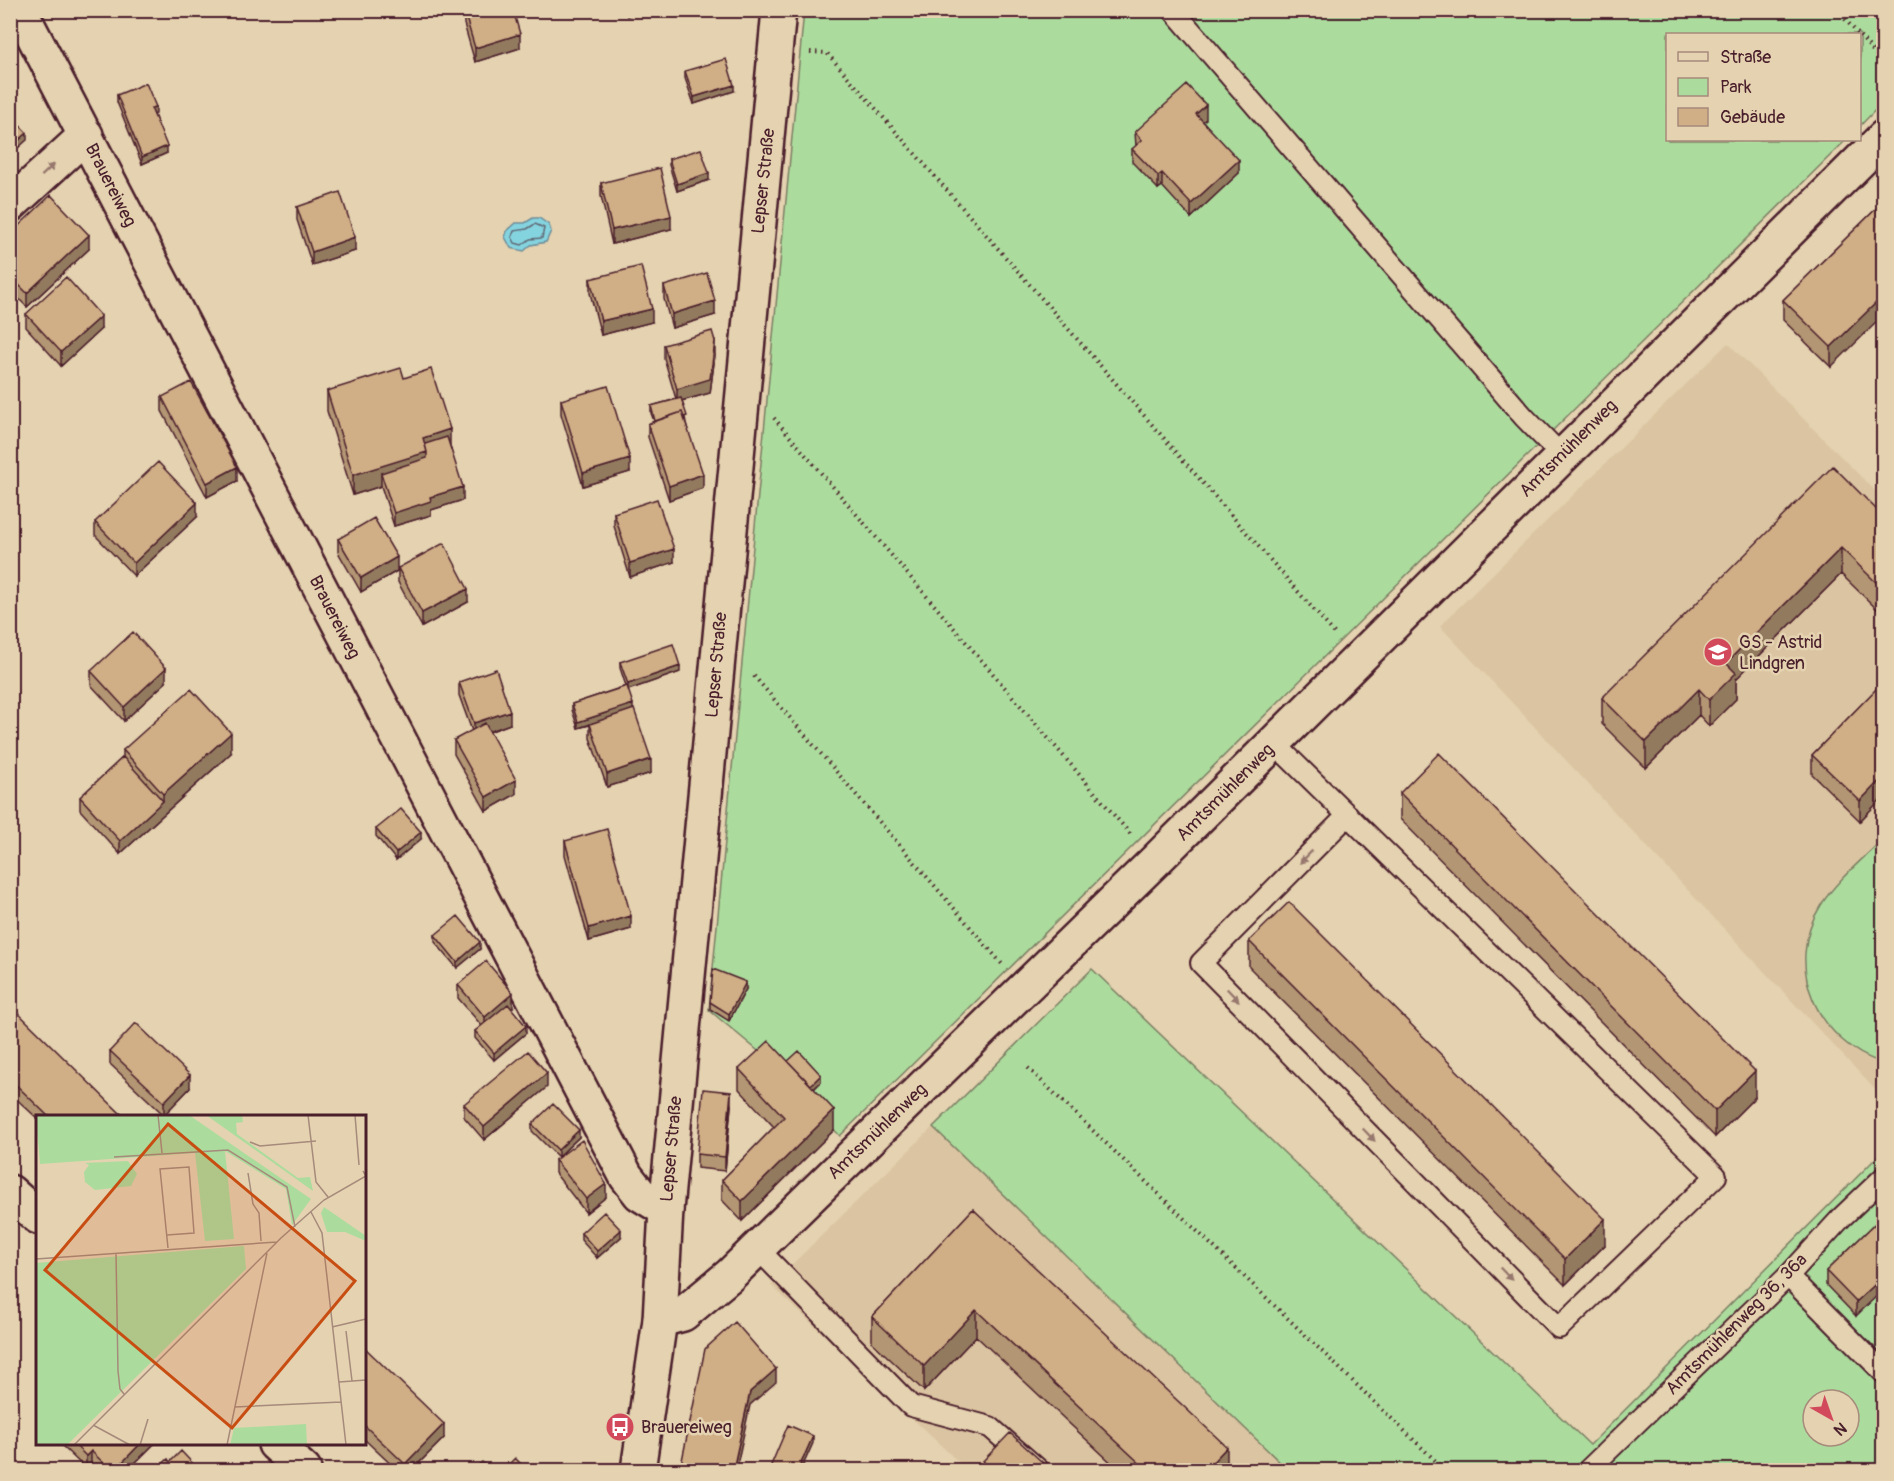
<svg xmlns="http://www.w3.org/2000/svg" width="1894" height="1481" font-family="Pangolin,sans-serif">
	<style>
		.built { fill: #dbc4a1 }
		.green { fill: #acdc9d; stroke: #7b7e64; stroke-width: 1.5; fill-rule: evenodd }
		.water { fill: #84d4e0; stroke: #6d8c98; stroke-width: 1.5 }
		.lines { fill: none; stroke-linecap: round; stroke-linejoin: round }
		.shore { stroke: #616773; stroke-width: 1.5 }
		.lane-casing { stroke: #4a1f2b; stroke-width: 24 }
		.street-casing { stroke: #4a1f2b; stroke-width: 38 }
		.secondary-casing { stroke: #4a1f2b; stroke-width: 38 }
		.path { stroke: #4a1f2b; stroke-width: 4; stroke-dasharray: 1.5 4.5; stroke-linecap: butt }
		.lane { stroke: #e4d2b0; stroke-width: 20 }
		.street { stroke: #e4d2b0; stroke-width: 33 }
		.secondary { stroke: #e4d2b0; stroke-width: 33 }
		.wall { fill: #b39673; stroke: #4a1f2b; stroke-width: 1.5 }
		.shaded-wall { fill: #927a5e; stroke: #4a1f2b; stroke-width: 1.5 }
		.building { fill: #d0ae86; stroke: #4a1f2b; stroke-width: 1.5 }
		.oneway { fill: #97786e }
		.labels { text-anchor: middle; stroke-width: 5; stroke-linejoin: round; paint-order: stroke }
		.street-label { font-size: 18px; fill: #4a1f2b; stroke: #e4d2b0 }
		.poi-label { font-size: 18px; fill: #4a1f2b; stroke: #e4d2b0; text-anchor: start }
		.inset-road { fill: none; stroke: #a68a7b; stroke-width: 1.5 }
		.view { fill: #c84d12; fill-opacity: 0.15; stroke: #c84d12; stroke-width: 3 }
		.inset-edge { fill: none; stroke: #4a1f2b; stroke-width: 3 }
	</style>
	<rect width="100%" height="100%" fill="#e4d2b0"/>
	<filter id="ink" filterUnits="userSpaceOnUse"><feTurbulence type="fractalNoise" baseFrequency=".0167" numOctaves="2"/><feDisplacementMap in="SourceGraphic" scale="12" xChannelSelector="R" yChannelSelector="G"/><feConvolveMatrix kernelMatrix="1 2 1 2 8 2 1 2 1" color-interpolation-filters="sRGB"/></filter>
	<g filter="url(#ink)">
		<path class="built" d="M1728,343L1883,499V1098L1440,626Z
			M933,1127L1288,1470H967L771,1285Z"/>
		<path class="green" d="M804,11H1883V102L1860,126V34H1668V140H1846L840,1136L769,1060L709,1010Z
			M1883,839V1063C1818,1043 1782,966 1821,905C1837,880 1862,860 1883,839Z
			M1092,969L1590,1445L1883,1151V1470H1288L933,1127ZM1813,1400H1849V1436H1813Z"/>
		<path class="water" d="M533,218H539L549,225L551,231L546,242L531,245L524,251L511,248L505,237L507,231L516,223H525Z"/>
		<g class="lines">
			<path class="shore" d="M535,224L544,228L542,238L530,239L522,245L515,243L512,237L514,231L527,229Z"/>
			<g class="lane-casing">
				<path id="lane" d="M1173,10L1524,417L1561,455
					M1274,743L1716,1176L1559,1328L1201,963L1348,815
					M757,1248L911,1406L990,1427L1039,1470
					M1788,1276L1884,1373
					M1588,1470L1788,1276L1842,1217L1884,1177"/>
			</g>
			<g class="street-casing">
				<path id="street" d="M20,10L626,1176L640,1194L666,1210
					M10,205L86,135
					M10,1192L38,1217
					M660,1320L683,1314L730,1275L1155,861L1884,137
					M275,1444L304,1470"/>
			</g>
			<g class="secondary-casing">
				<path id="secondary" d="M638,1470L660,1320L666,1210L779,10"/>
			</g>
			<path class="path" d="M1837,10L1858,34
				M1860,36L1884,64
				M810,52L827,53L1336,635
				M774,418L1132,836
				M754,676L1002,964
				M1028,1068L1445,1470"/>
			<use href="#lane" class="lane"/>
			<use href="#street" class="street"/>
			<use href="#secondary" class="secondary"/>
		</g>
		<path class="wall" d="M464,11L520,48L475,62L464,24Z
			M685,71L734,91L694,104L685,78Z
			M117,95L156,114H154L167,153L142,164L117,102Z
			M1206,119L1203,121L1239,173L1191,218L1162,186L1158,189L1132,162V149L1136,146L1135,132Z
			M669,159L709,180L677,191L669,165Z
			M601,183L671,229L612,244L601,196Z
			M1884,201L1831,367L1783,320V300Z
			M297,207L355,251L312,265L297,220Z
			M10,234L89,249L27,307L10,290Z
			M590,279L652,322L601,335L590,293Z
			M664,286L715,315L672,328L664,299Z
			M26,314L101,329L61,366L26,327Z
			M664,345L715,355L710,393L682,401L686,423L703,488L669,500L648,437V424L654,421L651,413V406L676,399L664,358Z
			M404,378L450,446L463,500L431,510V515L394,526L381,486L353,495L327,411V391Z
			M162,397L237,481L207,497L162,411Z
			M561,400L630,472L583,486L561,414Z
			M614,513L674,562L630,577L614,526Z
			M197,517L134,576L95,535V522Z
			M1884,517V616L1841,574L1736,679V699L1709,726L1699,715L1646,768L1602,724V698Z
			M338,539L397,571L361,592L338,552Z
			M398,568L468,602L422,627L398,582Z
			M620,662L680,672L628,690L633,710L651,773L607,787L590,738V725L578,728L572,710V704L626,686L620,668Z
			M91,671L166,682L124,721L91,685Z
			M1884,681V796L1860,821L1812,774V755Z
			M459,682L510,724L489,732L516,794L486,811L454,754V740L472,731L459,695Z
			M123,750L231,753L120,854L80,810V797L123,757Z
			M1400,793L1755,1097L1715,1137L1400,819Z
			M376,829L421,839L396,860L376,836Z
			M565,841L631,929L589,941L565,855Z
			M435,935L480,949L457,968L435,942Z
			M1249,941L1605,1245L1565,1285L1249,967Z
			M458,985L513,1007L511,1008L526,1033L494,1060L475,1038V1031L482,1026L458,998Z
			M746,989L729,1021L710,1009V1002Z
			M10,1010L123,1116H38V1119L10,1093Z
			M110,1051L190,1088L164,1115L110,1064Z
			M788,1061L821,1082L814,1089L834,1130L742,1221L722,1200V1180L774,1127L739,1089V1069Z
			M547,1087L484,1140L464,1117V1104Z
			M731,1106L725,1171L697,1168V1154Z
			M532,1124L579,1137L558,1157L532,1131Z
			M555,1160L606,1197L586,1213L555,1173Z
			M973,1209L1227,1470H1119L976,1336L924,1391L872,1342V1317Z
			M1883,1216L1856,1316L1826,1285V1271Z
			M581,1233L621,1237L597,1258L581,1240Z
			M364,1347L444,1438L412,1470H397L364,1439Z
			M59,1443H155L128,1470H97L91,1464L86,1469Z
			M983,1461L1051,1470H983Z"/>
		<path class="shaded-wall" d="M627,10H645L627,16Z
			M520,34V48L475,62V48Z
			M734,85V91L694,104V97Z
			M1206,105V119L1196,127V114Z
			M156,107V114L151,115V108Z
			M27,133V140L10,155V148Z
			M167,146V153L142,164V157Z
			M1239,160V173L1191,218V204Z
			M709,173V180L677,191V184Z
			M1162,173V186L1158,189V176Z
			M671,216V229L612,244V230Z
			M89,235V249L27,307V293Z
			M355,237V251L312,265V252Z
			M1884,295V315L1831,367V347Z
			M715,301V315L672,328V314Z
			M652,309V322L601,335V321Z
			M101,316V329L61,366V352Z
			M715,341V355L710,393L677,402V389Z
			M450,429V449L427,472L381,473V486L353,495V475L423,438Z
			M630,459V472L583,486V473Z
			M237,467V481L207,497V483Z
			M703,474V488L669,500V486Z
			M463,487V500L431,510V515L394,526V513L430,497Z
			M197,503V517L134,576V563Z
			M1841,548V574L1736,679V699L1709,726V700L1726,663Z
			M674,549V562L630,577V563Z
			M397,557V571L361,592V578Z
			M468,589V602L422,627V613Z
			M680,666V672L628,690V684Z
			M166,668V682L124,721V707Z
			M1699,689V715L1646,768V742Z
			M633,704V711L578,728V722Z
			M510,711V724L474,737V723Z
			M231,733V753L120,854V841L163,801V794Z
			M651,759V773L607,787V774Z
			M1884,776V796L1860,821V801Z
			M516,780V794L486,811V797Z
			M421,832V839L396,860V853Z
			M631,916V929L589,941V928Z
			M480,942V949L457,968V962Z
			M746,982V989L729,1021V1014Z
			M513,993V1007L485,1030V1017Z
			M526,1026V1033L494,1060V1053Z
			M1755,1071V1097L1715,1137V1111Z
			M547,1073V1087L484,1140V1127Z
			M190,1075V1088L164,1115V1102Z
			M821,1075V1082L804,1098V1091Z
			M731,1092V1106L725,1171V1157Z
			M834,1110V1130L742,1221V1201Z
			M579,1130V1137L558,1157V1150Z
			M606,1184V1197L586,1213V1199Z
			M1605,1219V1245L1565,1285V1259Z
			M621,1230V1237L597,1258V1251Z
			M1884,1276V1289L1856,1316V1302Z
			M976,1310V1336L924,1391V1366Z
			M776,1369V1382L750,1405L736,1470H733L750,1392Z
			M444,1424V1438L412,1470H405V1464Z
			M813,1436V1443L801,1470H798Z
			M141,1443H155L128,1470H115Z
			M1227,1447V1470H1205Z
			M91,1451V1464L86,1469V1456Z"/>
		<path class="building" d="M513,10L520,34L475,48L464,11Z
			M726,59L734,85L694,97L685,71Z
			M146,83L156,107L151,108L167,146L142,157L117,95Z
			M1187,85L1206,105L1196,114L1239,160L1191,204L1162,173L1158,176L1132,149L1142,140L1135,132Z
			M10,115L27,133L10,148Z
			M701,149L709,173L677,184L669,159Z
			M660,168L671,216L612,230L601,183Z
			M340,192L355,237L312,252L297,207Z
			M51,195L89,235L27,293L10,276V234Z
			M1884,201V295L1831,347L1783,300Z
			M641,266L652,309L601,321L590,279Z
			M707,273L715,301L672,314L664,286Z
			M66,277L101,316L61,352L26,314Z
			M712,331L715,341L710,379L677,389L664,345Z
			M401,368L404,378L431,369L450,429L423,438L427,452L353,475L327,391Z
			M191,382L237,467L207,483L162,397Z
			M608,386L630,459L583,473L561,400Z
			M681,398L687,416L684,417L682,412L655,421L651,406Z
			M682,412L703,474L669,486L648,424Z
			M447,437L463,487L430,497L431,501L394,513L381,473L427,458V452L425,444Z
			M158,462L197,503L134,563L95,522Z
			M1833,466L1884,517V590L1841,548L1726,663L1736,673L1709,700L1699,689L1646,742L1602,698Z
			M657,499L674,549L630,563L614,513Z
			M374,518L397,557L361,578L338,539Z
			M444,543L468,589L422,613L398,568Z
			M133,632L166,668L124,707L91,671Z
			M673,644L680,666L628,684L620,662Z
			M496,669L510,711L474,723L459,682Z
			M1884,681V776L1860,801L1812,755Z
			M627,686L633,704L578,722L572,704Z
			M191,689L231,733L163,794L123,750Z
			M634,709L651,759L607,774L590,724Z
			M485,723L516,780L486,797L454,740Z
			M1439,753L1755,1071L1715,1111L1400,793Z
			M123,757L163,801L120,841L80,797Z
			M401,809L421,832L396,853L376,829Z
			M607,829L631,916L589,928L565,841Z
			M1289,902L1605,1219L1565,1259L1249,941Z
			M458,916L480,942L457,962L435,935Z
			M486,961L513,993L485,1017L458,985Z
			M713,969L746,982L729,1014L710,1002Z
			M508,1004L526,1026L494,1053L475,1031Z
			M13,1008L123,1116H48L10,1079V1010Z
			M136,1023L190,1075L164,1102L110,1051Z
			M769,1041L834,1110L742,1201L722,1180L784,1117L739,1069Z
			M528,1051L547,1073L484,1127L464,1104Z
			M799,1051L821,1075L811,1085L788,1061Z
			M703,1089L731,1092L725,1157L697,1154Z
			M553,1104L579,1130L558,1150L532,1124Z
			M582,1140L606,1184L586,1199L555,1160Z
			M973,1209L1227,1447L1205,1470H1147L976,1310L924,1366L872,1317Z
			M604,1212L621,1230L597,1251L581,1233Z
			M1883,1216L1884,1276L1856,1302L1826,1271Z
			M735,1322L776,1369L750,1392L733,1470H680L705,1349Z
			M364,1347L444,1424L405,1464L364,1425Z
			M788,1425L813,1436L798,1470H769Z
			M1010,1433L1051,1470H993L983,1461Z
			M73,1443H141L115,1470H111L91,1451L86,1456Z
			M181,1451L196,1467L193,1470H156L168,1459L170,1462Z
			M515,1458L527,1470H503Z
			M482,1462L491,1470H473Z"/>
		<defs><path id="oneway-solid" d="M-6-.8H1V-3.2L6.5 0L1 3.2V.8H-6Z" transform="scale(1.5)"/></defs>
		<g class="oneway">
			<use href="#oneway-solid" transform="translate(48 170) rotate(-43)"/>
			<use href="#oneway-solid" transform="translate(1306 857) rotate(135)"/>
			<use href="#oneway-solid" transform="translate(1233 995) rotate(46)"/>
			<use href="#oneway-solid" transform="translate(1369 1135) rotate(46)"/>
			<use href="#oneway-solid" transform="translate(1506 1274) rotate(46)"/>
		</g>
	</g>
	<defs>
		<g id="school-disc" transform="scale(1.5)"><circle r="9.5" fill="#d1495b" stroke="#e4d2b0"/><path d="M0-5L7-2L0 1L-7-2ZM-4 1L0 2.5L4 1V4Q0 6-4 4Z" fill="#fff"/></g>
		<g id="bus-disc" transform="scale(1.5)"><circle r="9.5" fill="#d1495b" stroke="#e4d2b0"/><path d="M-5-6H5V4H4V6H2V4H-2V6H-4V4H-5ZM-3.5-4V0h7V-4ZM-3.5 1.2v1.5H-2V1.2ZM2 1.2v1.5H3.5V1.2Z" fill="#fff"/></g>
	</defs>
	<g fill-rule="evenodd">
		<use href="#school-disc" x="1718" y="652"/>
		<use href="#bus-disc" x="620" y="1427"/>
	</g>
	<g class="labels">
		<g class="street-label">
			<text transform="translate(763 181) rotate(-84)" y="6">Lepser Straße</text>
			<text transform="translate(111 185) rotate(63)" y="6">Brauereiweg</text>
			<text transform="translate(1568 448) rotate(-45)" y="6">Amtsmühlenweg</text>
			<text transform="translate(335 617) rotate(63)" y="6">Brauereiweg</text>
			<text transform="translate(716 665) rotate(-85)" y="6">Lepser Straße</text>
			<text transform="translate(1225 792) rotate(-45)" y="6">Amtsmühlenweg</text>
			<text transform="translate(877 1131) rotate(-44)" y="6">Amtsmühlenweg</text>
			<text transform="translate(671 1149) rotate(-85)" y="6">Lepser Straße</text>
			<text transform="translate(1736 1324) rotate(-45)" y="6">Amtsmühlenweg 36, 36a</text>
		</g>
		<g class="poi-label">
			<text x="1739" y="648">GS - Astrid<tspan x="1739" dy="21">Lindgren</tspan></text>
			<text x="641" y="1433">Brauereiweg</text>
		</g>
	</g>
	<g transform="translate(36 1115)">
		<rect width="330" height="330" fill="#e4d2b0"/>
		<path d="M0,0H153L275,84L256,110L250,74L189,36L198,124L169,126L159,38L4,49ZM170,0H206L207,7L200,8L201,19L262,63L274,62L277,76ZM92,46L101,59L95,71L59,75L49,67L48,57L53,50L49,48ZM288,92L330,121V126L309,117H291L285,98ZM208,131L210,154L31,330H0V148ZM270,309L271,330H194L198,313Z" fill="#acdc9d"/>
		<path class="inset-road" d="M122,0L126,38M272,0L280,67L292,82M319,0L323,50M214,27L224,31L280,26M78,42L192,35L251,72L259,112M212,58L217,89L223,98L225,126M275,97L286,118L310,330M131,120L158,118L153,52L124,54L132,133M80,138L82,256L84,274L88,279M0,144L241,127M296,212L330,204M310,216L316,266M303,267L330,265M199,292L305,287M57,310L94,330M38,330L245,123L288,85L330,61L327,56M104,330L112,304M191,330L231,138"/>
		<path class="view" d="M132,9L319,166L196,313L9,155Z"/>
		<rect width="330" height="330" class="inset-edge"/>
	</g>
	<rect width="1894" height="1481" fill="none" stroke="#e4d2b0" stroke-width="36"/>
	<rect x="18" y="18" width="1858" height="1445" fill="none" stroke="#4a1f2b" stroke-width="2" filter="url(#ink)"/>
	<rect x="1666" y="33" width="195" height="108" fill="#e4d2b0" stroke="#a68a7b" stroke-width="1.5"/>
	<rect x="1678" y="52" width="30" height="9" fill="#e4d2b0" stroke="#a68a7b" stroke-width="1.5"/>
	<text x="1720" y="63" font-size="18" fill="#4a1f2b">Straße</text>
	<rect x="1678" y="78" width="30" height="18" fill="#acdc9d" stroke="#a68a7b" stroke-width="1.5"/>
	<text x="1720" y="93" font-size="18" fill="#4a1f2b">Park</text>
	<rect x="1678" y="108" width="30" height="18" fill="#d0ae86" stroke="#a68a7b" stroke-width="1.5"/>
	<text x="1720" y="123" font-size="18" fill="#4a1f2b">Gebäude</text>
	<g transform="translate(1831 1418) rotate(140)"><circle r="28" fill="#e4d2b0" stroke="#a68a7b" stroke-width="1.5"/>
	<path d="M0-4.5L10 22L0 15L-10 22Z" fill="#d1495b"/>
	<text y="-9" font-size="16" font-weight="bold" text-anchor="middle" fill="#4a1f2b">N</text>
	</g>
</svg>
